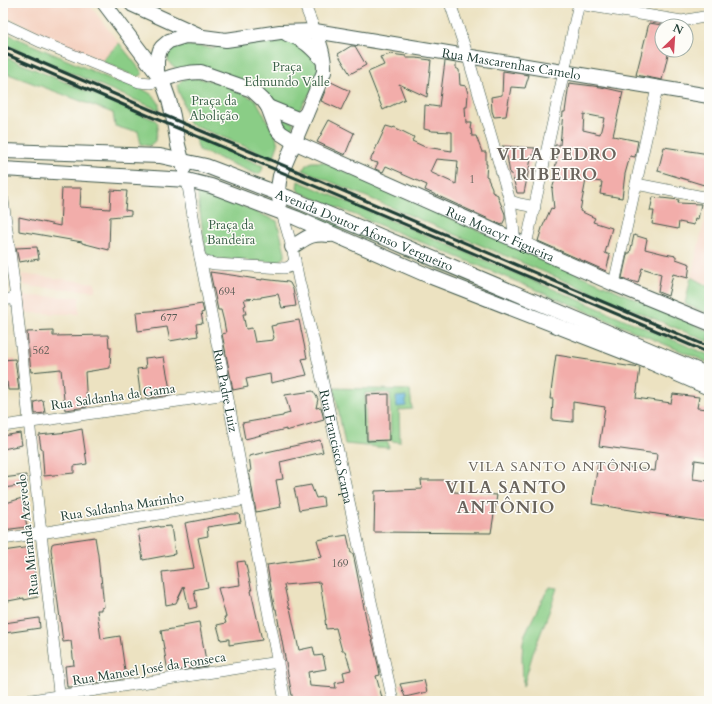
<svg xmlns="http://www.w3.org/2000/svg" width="712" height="704" font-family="Cardo,serif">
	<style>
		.built { fill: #f5d3c2 }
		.green { fill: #8acd86; stroke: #54855d }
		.water { fill: #62b6de; stroke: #407a89 }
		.building { fill: #f2adaa; fill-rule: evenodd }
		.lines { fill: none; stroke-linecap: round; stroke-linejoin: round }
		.minor-casing { stroke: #3e5649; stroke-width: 12 }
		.major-casing { stroke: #3e5649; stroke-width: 16 }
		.minor { stroke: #fff; stroke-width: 11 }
		.major { stroke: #fff; stroke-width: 14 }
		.rail { stroke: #1f3d34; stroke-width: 3 }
		.labels { text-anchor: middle; stroke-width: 3; stroke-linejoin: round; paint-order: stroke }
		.number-label { font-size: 11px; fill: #545952 }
		.street-label { font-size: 13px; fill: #1f3d34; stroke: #fdfcf7 }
		.park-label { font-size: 13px; fill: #3a6148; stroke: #fdfcf7 }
		.neighbourhood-label { font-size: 14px; letter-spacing: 1px; fill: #69645d; stroke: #fdfcf7 }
		.district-label { font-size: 17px; font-weight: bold; letter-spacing: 1px; fill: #69645d; stroke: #fdfcf7 }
	</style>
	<rect width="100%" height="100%" fill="#fdfcf7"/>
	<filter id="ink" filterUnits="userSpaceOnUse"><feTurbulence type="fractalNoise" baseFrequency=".025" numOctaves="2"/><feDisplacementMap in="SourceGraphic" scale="8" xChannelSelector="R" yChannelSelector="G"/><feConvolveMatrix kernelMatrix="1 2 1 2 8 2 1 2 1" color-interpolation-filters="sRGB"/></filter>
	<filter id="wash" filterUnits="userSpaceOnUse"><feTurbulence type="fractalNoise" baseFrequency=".012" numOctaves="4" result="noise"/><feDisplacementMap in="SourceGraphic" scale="16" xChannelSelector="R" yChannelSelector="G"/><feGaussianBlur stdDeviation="0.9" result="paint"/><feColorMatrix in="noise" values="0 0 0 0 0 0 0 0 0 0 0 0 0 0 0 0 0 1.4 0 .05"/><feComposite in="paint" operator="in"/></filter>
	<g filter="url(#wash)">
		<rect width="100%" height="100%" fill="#ece2c1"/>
		<path class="built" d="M3,3H88L119,43L102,61L3,15Z
			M706,205H709V285L691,277L704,222Z
			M21,274L95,283V291L33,287L24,285Z
			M23,296L79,297V314L23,313Z"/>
		<path class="green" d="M3,32L115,81C127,83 154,90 159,104C159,105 159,108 159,110L3,44Z
			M282,36L307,48L317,61L320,78L296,115L272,106L254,86L176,68L171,65L168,60L169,52L171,48L177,44L213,48L226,44Z
			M119,43L142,72V75L136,77L102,61Z
			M3,56L155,120L158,123L155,141L149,146L141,144L138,131L128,130L115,126L113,113L3,72Z
			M197,78L221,83L256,100L276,137L278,145L273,159L235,142L189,124L182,99L179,93L177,85L183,79Z
			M279,114L294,123L290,132L282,127Z
			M197,137L263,166C262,171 262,173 256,174L199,150L195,138Z
			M312,162H324L441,214L709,331V342L303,170L306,165Z
			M298,181L709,355V363L482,267L299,192L297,188Z
			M197,191L211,193L277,221L285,252V257L278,262L215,259L206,254Z
			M300,208L493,291L301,213Z
			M691,277L709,287V314L685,304Z
			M334,388L410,390L412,409L399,410L400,442L391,441L390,393H365L366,442H388L389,448L345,444Z
			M550,587L557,588L549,612L533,653L523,687L522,656L523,642L525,634L544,596Z"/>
		<path class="water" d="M406,396V406L397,407L396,397Z"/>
		<g id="blocks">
			<path class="building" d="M649,23L662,25V50H669L662,80L636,75Z
				M351,46H355L366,65L350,74L338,54Z
				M391,54L406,56V58H416L431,60L427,97L399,84L405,99L383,110L368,72L384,65L380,57Z
				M445,61L456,63V68L459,70L460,85L466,86L468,94L467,107H465L466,123H471L470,129H471L472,136H476L482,152H486V164H487L486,176L488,177V179L492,188V192L498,195V197L505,214V219L502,225L425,190L427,185L402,174V173L386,166L383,172L375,169L378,163L370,161L386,126L393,128L394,127L414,137L412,141L425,147L452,151V132L432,131L424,129L425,105L439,107ZM436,159L458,161L456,184L430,172Z
				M503,71L529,75L525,88L511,87L506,116L494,117L492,111L491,97L502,95Z
				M329,81L350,91L341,110L321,101Z
				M569,83L601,87L623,92L613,136L638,141L635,157L630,156L625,174L622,198L600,194L602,182L586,180L580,211L595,218L593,222L612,228L605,253L610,255L606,271L538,241L542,228L551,208L554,209L552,189L555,180V169L558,152L554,151L555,145H560L563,112H565ZM584,114L604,118L600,134L583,130Z
				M329,120L354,133L345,155L317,142Z
				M502,146L535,148L532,159H531L524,193H517L512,174H510L507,156H505Z
				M664,147L709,154V181L705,180L704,185L658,171Z
				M62,188H81L80,207L110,209L111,190L127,191L125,210L131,211V215L110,217L109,250L82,243V242L19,231V217L60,226Z
				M653,197L679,200L678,203L701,204L698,219L695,218L694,225L679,222L678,229L652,224L654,211H650Z
				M634,235L647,239L645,249L665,254L676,256V259L690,264L688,278L673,274L668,296L658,292L661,274L642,268L638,283L622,278L627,255L628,253H630Z
				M37,247L39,259L19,262L16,248Z
				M210,272L238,276L262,280V279L288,282L290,283L293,289L296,306L282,308L278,294L261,297V298L244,299L246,305L244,306L246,314H243L246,329L252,328L255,342L273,340V339L274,338L271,326L276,325V324L299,320L307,358L302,359L307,375L297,377L271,383L270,374L246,379L248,387L233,390L222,334L226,333L224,322L221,310H218Z
				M202,304L204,312L201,313L203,323L196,324L198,336L170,341L167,327L138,331L136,312L164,310Z
				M53,331V336L108,335L109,347H111L110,368L85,372L87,407L65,410L61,369L31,372L27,332Z
				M556,355L640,368L636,398L671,403L673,394L699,397L697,408L709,409V462L695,460L693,479L709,481V522L592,504L598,463L655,471L657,454L599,446L605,407L573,402V422L552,420L553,399H550Z
				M154,357L155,358L164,357L171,395L141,399L137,369L146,368L145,358Z
				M15,359L19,390H8L7,382L3,383V360Z
				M313,391L318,399L316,408L321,407L324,420L286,431V429L245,439L242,423L283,416V415L290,413L285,395Z
				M389,394V440L367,441L366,395Z
				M43,400L45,413L35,414L34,402Z
				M82,429L87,464L74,466V473L44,476L42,448H41L39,435L68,432Z
				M20,433L22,445L3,449V436Z
				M320,440L323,452L280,462L283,479L276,480L281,507L256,512L249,471H251L249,456Z
				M26,475L27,485L3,488V478Z
				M421,480H452L454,492L497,495L491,533L374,532L375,491L422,489Z
				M311,485L316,498L323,497L324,506L299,510L294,488Z
				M22,498L27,527L3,530V511H4L3,504Z
				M232,514H239L241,522L207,527L208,536L198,538L208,587L194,590L197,607L189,609L184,586L176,603L166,605L162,572L194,568L185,523Z
				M159,526V527L171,526L175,554L143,560L138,530Z
				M347,535L351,553H353L368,628L372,639L379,669L380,675L376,676L383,701H293L276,609H275L273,600L267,565L322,557L317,540ZM320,582L326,620H325L326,629L336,628L342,651H345L351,670L343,672L345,681L335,683L336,688L310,686L308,672L326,669L323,655L315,656L313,647L299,650L290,608H289L284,585Z
				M95,537L98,555L100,576H101L104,607L101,608V610H97L101,639L120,636L126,678L71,687H67L65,666L74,665L71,641L63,642L51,549L52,544L54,543Z
				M31,547L38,597L24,600V598L3,602V551Z
				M245,561L252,591H251L262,640L229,645V639L221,640L217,625L226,623L224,617H226L218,588L240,585L237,562Z
				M39,618L40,628L5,633L4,623Z
				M199,622L207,666L168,672L161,631L183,627V625Z
				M424,680L427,692L405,697L400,684Z"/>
		</g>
	</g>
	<g filter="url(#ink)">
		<use href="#blocks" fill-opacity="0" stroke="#3e5649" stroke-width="1"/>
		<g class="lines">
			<g class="minor-casing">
				<g id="minor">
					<path d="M304,3L315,31"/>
					<path d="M450,3L468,57L510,201L515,241"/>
					<path d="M579,4L682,21L709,16"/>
					<path d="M3,24L41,42L139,82L151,83L162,80"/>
					<path id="s1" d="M187,180L199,252L227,394L285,701"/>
					<path d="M636,184L709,198"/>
					<path d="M3,200L16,298L41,533L60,701"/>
					<path d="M510,201L520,204L535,207"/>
					<path id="s2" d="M282,213L292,247L299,281L315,347L393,701"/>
					<path d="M526,245L579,3"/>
					<path d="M200,257L205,262L215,264L284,268C290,268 292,265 295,260"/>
					<path d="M614,284L657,88"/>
					<path d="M3,300L16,298"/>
					<path d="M3,426L227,394"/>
					<path d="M3,539L246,500"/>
					<path d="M25,701L278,662"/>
				</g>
			</g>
			<g class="major-casing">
				<g id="major">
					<path d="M104,3L162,80L169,100L173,116L178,145L184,168"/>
					<path d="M131,3L133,5L199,35"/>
					<path d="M287,34C305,40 311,47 323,60"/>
					<path id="s3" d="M157,73V60L160,50L162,47L169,41L185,36L203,37L226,40L280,32L315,31L709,96"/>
					<path id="s4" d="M162,80C175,75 187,72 201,72L252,90L263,100L268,107L276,128L280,133L294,142L614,284L709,323"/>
					<path d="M268,107L295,118C300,119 302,118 306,114"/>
					<path id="s5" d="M3,151L160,156L206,166L295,200L709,375"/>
					<path d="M3,169L187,180L211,186L296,218L429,276L652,363L709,388"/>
					<path d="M280,202C277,193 278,185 280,176L324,72C325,58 320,44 315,31"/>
					<path d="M292,247C308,237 310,233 330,235"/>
				</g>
			</g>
			<use href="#minor" class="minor"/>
			<use href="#major" class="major"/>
			<path class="rail" d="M3,46L149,109L259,155L709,347
				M3,53L149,116L709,353"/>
		</g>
	</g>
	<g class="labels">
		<g class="number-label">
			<text x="472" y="183">1</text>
			<text x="227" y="295">694</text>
			<text x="169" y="321">677</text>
			<text x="41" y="354">562</text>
			<text x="340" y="567">169</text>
		</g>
		<g class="street-label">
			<text dy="5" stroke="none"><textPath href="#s3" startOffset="383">Rua Mascarenhas Camelo</textPath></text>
			<text dy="5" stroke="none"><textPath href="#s5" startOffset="375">Avenida Doutor Afonso Vergueiro</textPath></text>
			<text dy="5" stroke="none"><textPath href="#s4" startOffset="389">Rua Moacyr Figueira</textPath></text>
			<text dy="5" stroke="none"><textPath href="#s1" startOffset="214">Rua Padre Luiz</textPath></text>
			<text transform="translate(113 396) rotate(-8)" y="5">Rua Saldanha da Gama</text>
			<text dy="5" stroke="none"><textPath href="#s2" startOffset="240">Rua Francisco Scarpa</textPath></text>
			<text transform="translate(122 506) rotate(-9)" y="5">Rua Saldanha Marinho</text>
			<text transform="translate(27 535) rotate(-96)" y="5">Rua Miranda Azevedo</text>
			<text transform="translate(149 668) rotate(-9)" y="5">Rua Manoel José da Fonseca</text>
		</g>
		<g class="park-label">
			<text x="287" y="71">Praça<tspan x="287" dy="15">Edmundo Valle</tspan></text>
			<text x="214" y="105">Praça da<tspan x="214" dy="15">Abolição</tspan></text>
			<text x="231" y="229">Praça da<tspan x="231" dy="15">Bandeira</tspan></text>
		</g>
		<g class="neighbourhood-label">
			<text x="560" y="471">VILA SANTO ANTÔNIO</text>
		</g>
		<g class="district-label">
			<text x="557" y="160">VILA PEDRO<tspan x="557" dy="20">RIBEIRO</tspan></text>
			<text x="506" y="493">VILA SANTO<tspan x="506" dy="20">ANTÔNIO</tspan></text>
		</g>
	</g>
	<rect width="712" height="704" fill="none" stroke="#fdfcf7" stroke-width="16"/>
	<g transform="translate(674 38) rotate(25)"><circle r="19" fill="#fdfcf7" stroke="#a4b0a9"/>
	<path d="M0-3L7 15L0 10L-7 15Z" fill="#d1495b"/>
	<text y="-6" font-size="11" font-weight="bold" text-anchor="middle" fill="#1f3d34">N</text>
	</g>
</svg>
